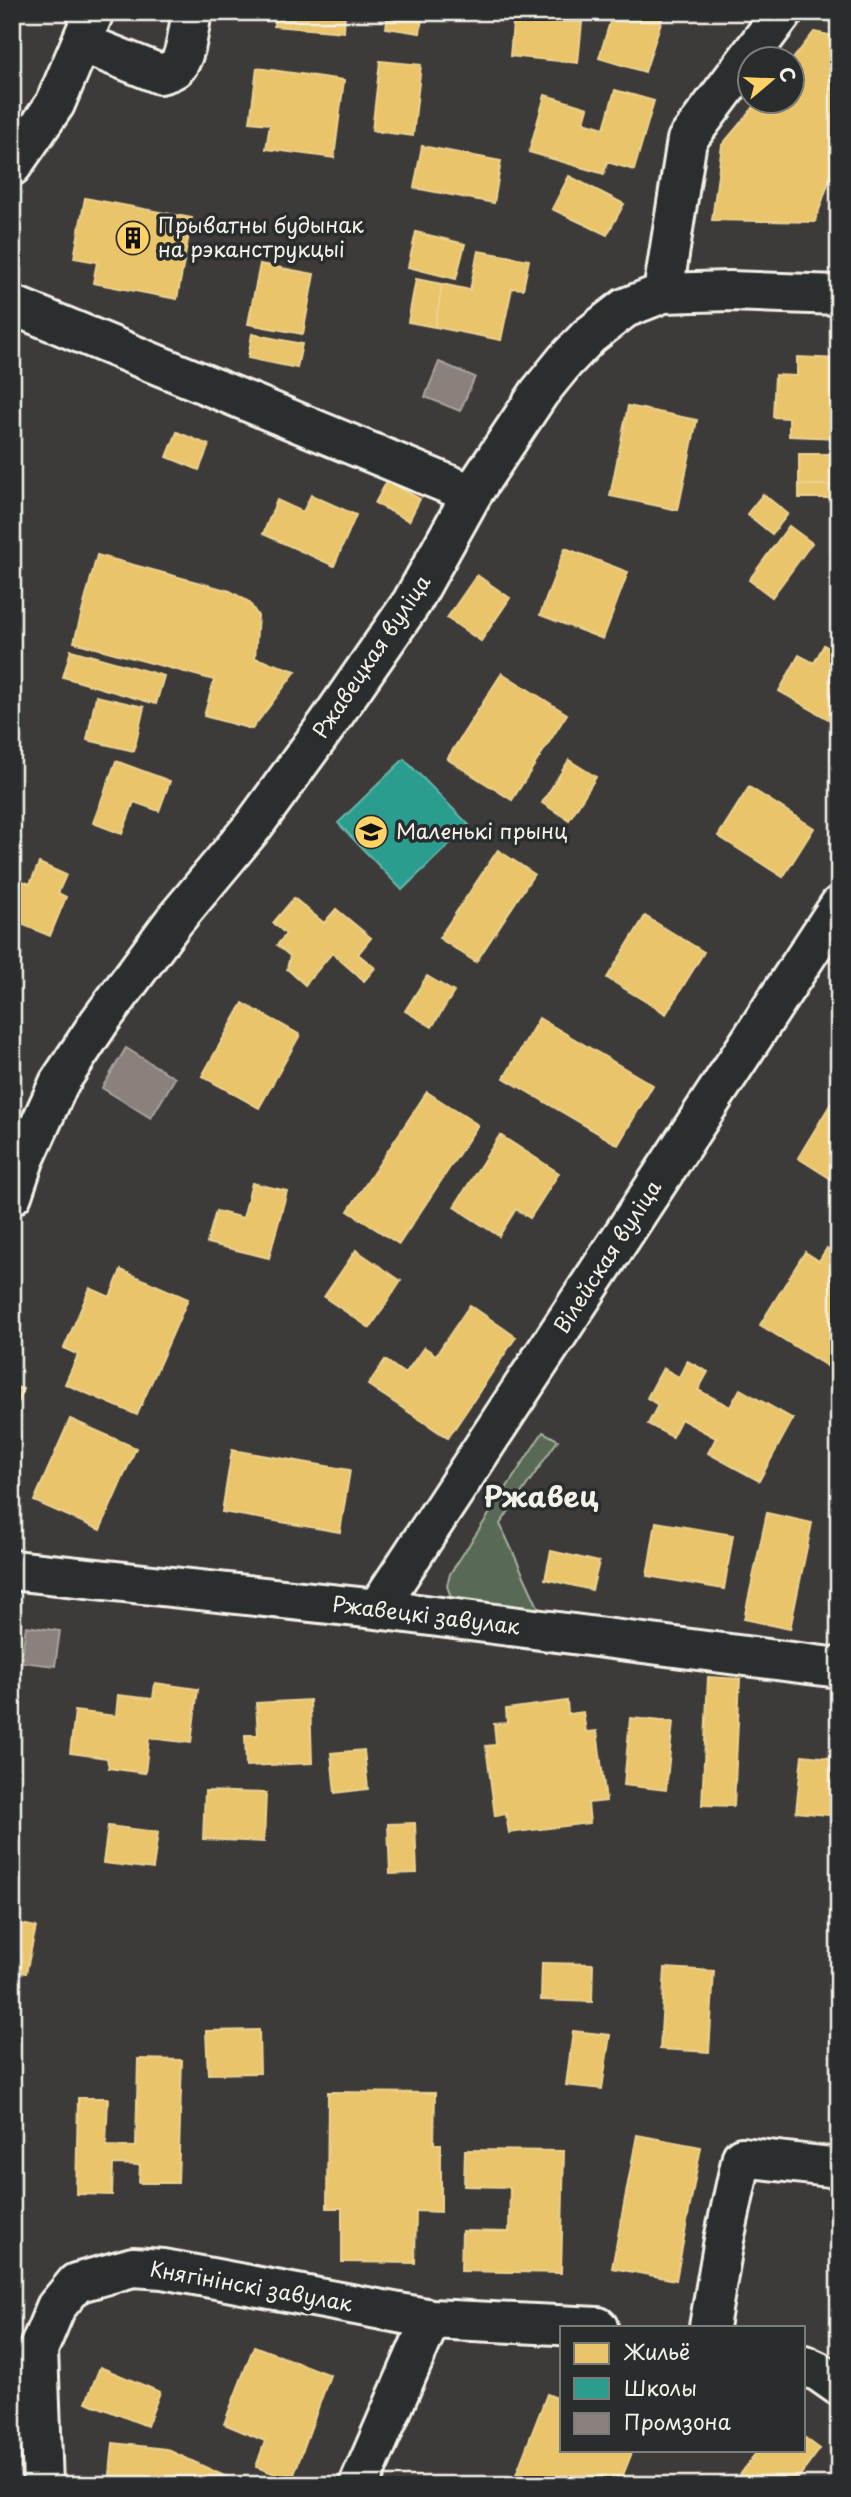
<svg xmlns="http://www.w3.org/2000/svg" width="851" height="2497" font-family="'Playpen Sans',sans-serif">
	<style>
		.green { fill: #596b56; stroke: #a6ae9f; stroke-width: 2 }
		.homes { fill: #e9c46a; stroke: #ecd290; stroke-width: 2 }
		.schools { fill: #2a9d8f; stroke: #67b6aa; stroke-width: 2 }
		.industry { fill: #8a817c; stroke: #aaa39c; stroke-width: 2 }
		.lines { fill: none; stroke-linecap: round; stroke-linejoin: round }
		.minor-casing { stroke: #f4f1e8; stroke-width: 44 }
		.minor { stroke: #2a2d2e; stroke-width: 38 }
		.labels { text-anchor: middle; stroke-width: 7; stroke-linejoin: round; paint-order: stroke }
		.poi-label { font-size: 21px; fill: #f4f1e8; stroke: #2a2d2e; text-anchor: start }
		.street-label { font-size: 21px; fill: #f4f1e8; stroke: #2a2d2e }
		.district-label { font-size: 28px; font-weight: bold; fill: #f4f1e8; stroke: #2a2d2e }
	</style>
	<rect width="100%" height="100%" fill="#3d3a3a"/>
	<filter id="ink" filterUnits="userSpaceOnUse"><feTurbulence type="fractalNoise" baseFrequency=".0143" numOctaves="2"/><feDisplacementMap in="SourceGraphic" scale="14" xChannelSelector="R" yChannelSelector="G"/><feConvolveMatrix kernelMatrix="1 2 1 2 8 2 1 2 1" color-interpolation-filters="sRGB"/></filter>
	<g filter="url(#ink)">
		<path class="green" d="M543,1432L558,1440L500,1524L540,1611L458,1601L451,1597L447,1586L450,1574Z"/>
		<path class="homes" d="M275,12H345L344,32L274,26Z
			M388,12H423L420,33L386,28Z
			M514,12H583L578,63L510,56Z
			M613,12H639L662,19L645,72L599,58Z
			M814,32L839,37V152L815,222L712,220L722,145L758,102H792V60Z
			M380,61L421,65L413,136L372,131Z
			M257,68L344,80L334,158L266,149L270,124L250,122Z
			M615,90L654,101L634,170L607,162L604,174L529,152L545,95L588,108L584,122L604,128Z
			M422,146L501,161L494,203L414,188Z
			M569,176L624,204L607,235L552,209Z
			M85,198L192,218L177,299L93,283L97,262L74,258Z
			M416,232L465,244L456,279L408,267Z
			M478,251L529,260L523,289L512,288L501,340L435,327L442,284L470,290Z
			M260,264L314,274L303,334L248,324Z
			M416,279L442,284L435,327L408,322Z
			M252,334L302,344L297,368L248,358Z
			M797,357L839,359V438L789,436V418L773,417L775,375L797,376Z
			M628,406L697,420L678,510L610,496Z
			M177,432L209,445L199,470L167,457Z
			M799,454H839V485H799Z
			M387,481L420,499L409,521L375,503Z
			M799,485H833V498H799Z
			M763,494L788,514L772,534L747,514Z
			M311,495L356,515L334,566L263,534L277,500L303,512Z
			M789,526L812,543L772,597L749,580Z
			M565,548L628,572L603,639L540,615Z
			M97,555L230,591L249,602L258,616L255,658L296,671L252,729L204,716L214,680L74,642Z
			M477,575L510,598L481,641L447,618Z
			M824,645L839,654V725L779,691L799,655L814,663Z
			M71,650L164,676L156,704L63,677Z
			M502,673L567,714L512,800L447,759Z
			M96,696L144,707L134,751L87,740Z
			M569,760L596,777L569,820L542,803Z
			M116,761L170,781L159,811L134,802L122,834L93,823Z
			M749,787L814,828L783,877L718,836Z
			M498,850L534,874L476,962L439,938Z
			M39,863L66,875L58,893L66,897L50,936L12,920V877L30,884Z
			M294,898L324,923L336,909L371,938L358,954L375,968L364,981L332,953L305,985L287,969L290,956L277,945L286,934L273,923Z
			M645,916L704,952L666,1014L607,978Z
			M427,976L454,992L432,1027L405,1011Z
			M243,1003L300,1035L259,1108L202,1076Z
			M539,1018L653,1085L618,1145L504,1078Z
			M839,1090V1184L798,1158Z
			M427,1092L478,1125L399,1244L348,1211Z
			M500,1135L559,1173L530,1218L516,1209L499,1236L454,1207Z
			M252,1183L287,1191L269,1258L207,1243L216,1211L243,1218Z
			M827,1248L839,1256V1357L832,1369L760,1325L805,1252L819,1261Z
			M356,1250L401,1281L370,1328L324,1297Z
			M121,1270L188,1299L137,1415L65,1384L78,1355L64,1348L90,1288L110,1297Z
			M470,1305L516,1337L448,1438L368,1385L385,1360L405,1374L424,1347L436,1355Z
			M687,1361L708,1372L698,1390L730,1407L740,1389L793,1419L759,1481L708,1453L716,1438L681,1419L672,1437L648,1424L658,1405L647,1398L663,1368L679,1377Z
			M12,1386L23,1389L12,1421Z
			M70,1419L136,1448L100,1530L34,1501Z
			M232,1450L350,1470L340,1532L222,1512Z
			M767,1513L812,1523L790,1629L744,1619Z
			M656,1522L733,1535L724,1589L647,1576Z
			M551,1551L599,1562L592,1590L545,1579Z
			M708,1677L740,1679L734,1806L702,1805Z
			M155,1683L198,1689L191,1743L149,1738L145,1773L109,1768L107,1758L70,1753L75,1711L116,1716L118,1695L153,1699Z
			M310,1700L312,1763L246,1766L245,1735H258L256,1703Z
			M567,1701L568,1714L583,1712L586,1732L597,1731L606,1801L588,1803L590,1823L509,1833L506,1814L495,1816L486,1746L496,1745L494,1724L507,1723L506,1709Z
			M630,1718L673,1722L666,1790L624,1785Z
			M364,1750L368,1789L335,1793L331,1753Z
			M802,1755L839,1759V1816L796,1812Z
			M205,1791L266,1793L264,1842L203,1839Z
			M415,1823L417,1873L390,1874L388,1824Z
			M108,1826L158,1832L153,1869L103,1863Z
			M12,1922L36,1927L26,1973L12,1970Z
			M542,1963L593,1964L592,2002L541,2000Z
			M665,1968L714,1971L709,2052L660,2049Z
			M259,2030L260,2073L208,2074L206,2031Z
			M573,2031L610,2035L602,2089L566,2085Z
			M138,2059L182,2060L178,2183H139L140,2165L113,2164L112,2195L76,2194L78,2098H108L106,2146L136,2147Z
			M328,2092L435,2093L434,2144H441V2212L416,2211L415,2263L342,2262V2208H327Z
			M637,2135L701,2147L676,2280L612,2268Z
			M465,2150L564,2151L561,2273L461,2271L462,2231L509,2232L510,2187L464,2186Z
			M254,2346L330,2375L292,2480L256,2467L265,2441L224,2424Z
			M100,2367L160,2392L147,2426L86,2402Z
			M547,2394L562,2400V2450H633L619,2485H512Z
			M804,2437L820,2449L793,2485H744L737,2479L758,2450H804Z
			M113,2443L166,2449L244,2485H109Z"/>
		<path class="schools" d="M404,759L469,825L402,890L338,823Z"/>
		<path class="industry" d="M439,362L475,377L460,411L425,397Z
			M126,1048L175,1078L151,1118L102,1088Z
			M26,1626L60,1631L55,1666L21,1662Z"/>
		<g class="lines">
			<g class="minor-casing">
				<path id="minor" d="M82,43L160,74C166,72 172,71 176,67C186,58 189,26 192,12
					M12,166L55,104L94,12
					M663,293L687,140L783,12
					M12,305L472,494
					M12,1195L24,1160L59,1083L100,1021L174,921L254,825L327,725L412,602L472,494L539,393L565,361L589,336L625,308L663,293L729,291L839,295
					M12,1570L377,1609L839,1668
					M377,1609L839,906
					M709,2327L724,2240L742,2157L839,2168
					M804,2365L819,2372L839,2386
					M43,2485L38,2350L56,2307L76,2283L133,2267L163,2269L431,2319L598,2327
					M359,2485L431,2319"/>
			</g>
			<use href="#minor" class="minor"/>
		</g>
	</g>
	<defs>
		<g id="building-disc" transform="scale(1.75)"><circle r="9.5" fill="#ffd166" stroke="#2a2d2e"/><path d="M-4-6H4V6H1V3H-1V6H-4ZM-2.5-4.3h1.7v1.8h-1.7ZM.8-4.3h1.7v1.8H.8ZM-2.5-1h1.7V.8h-1.7ZM.8-1h1.7V.8H.8Z" fill="#111"/></g>
		<g id="school-disc" transform="scale(1.75)"><circle r="9.5" fill="#ffd166" stroke="#2a2d2e"/><path d="M0-5L7-2L0 1L-7-2ZM-4 1L0 2.5L4 1V4Q0 6-4 4Z" fill="#111"/></g>
	</defs>
	<g fill-rule="evenodd">
		<use href="#building-disc" x="133" y="238"/>
		<use href="#school-disc" x="371" y="832"/>
	</g>
	<g class="labels">
		<g class="poi-label">
			<text x="158" y="233">Прыватны будынак<tspan x="158" dy="24">на рэканструкцыі</tspan></text>
			<text x="396" y="839">Маленькі прынц</text>
		</g>
		<g class="street-label">
			<text transform="translate(372 657) rotate(-56)" y="7">Ржавецкая вуліца</text>
			<text transform="translate(608 1257) rotate(-57)" y="7">Вілейская вуліца</text>
			<text transform="translate(426 1616) rotate(7)" y="7">Ржавецкі завулак</text>
			<text transform="translate(251 2287) rotate(10)" y="7">Княгінінскі завулак</text>
		</g>
		<g class="district-label">
			<text x="541" y="1507">Ржавец</text>
		</g>
	</g>
	<rect width="851" height="2497" fill="none" stroke="#2a2d2e" stroke-width="42"/>
	<rect x="21" y="21" width="809" height="2455" fill="none" stroke="#f4f1e8" stroke-width="2.5" filter="url(#ink)"/>
	<rect x="560" y="2326" width="245" height="126" fill="#2a2d2e" stroke="#7b7b78" stroke-width="2"/>
	<rect x="574" y="2343" width="35" height="21" fill="#e9c46a" stroke="#7b7b78" stroke-width="2"/>
	<text x="624" y="2360" font-size="21" fill="#f4f1e8">Жильё</text>
	<rect x="574" y="2378" width="35" height="21" fill="#2a9d8f" stroke="#7b7b78" stroke-width="2"/>
	<text x="624" y="2396" font-size="21" fill="#f4f1e8">Школы</text>
	<rect x="574" y="2413" width="35" height="21" fill="#8a817c" stroke="#7b7b78" stroke-width="2"/>
	<text x="624" y="2430" font-size="21" fill="#f4f1e8">Промзона</text>
	<g transform="translate(771 80) rotate(71)"><circle r="33" fill="#2a2d2e" stroke="#7b7b78" stroke-width="2"/>
	<path d="M0-5L12 26L0 18L-12 26Z" fill="#ffd166"/>
	<text y="-10" font-size="19" font-weight="bold" text-anchor="middle" fill="#f4f1e8">С</text>
	</g>
</svg>
